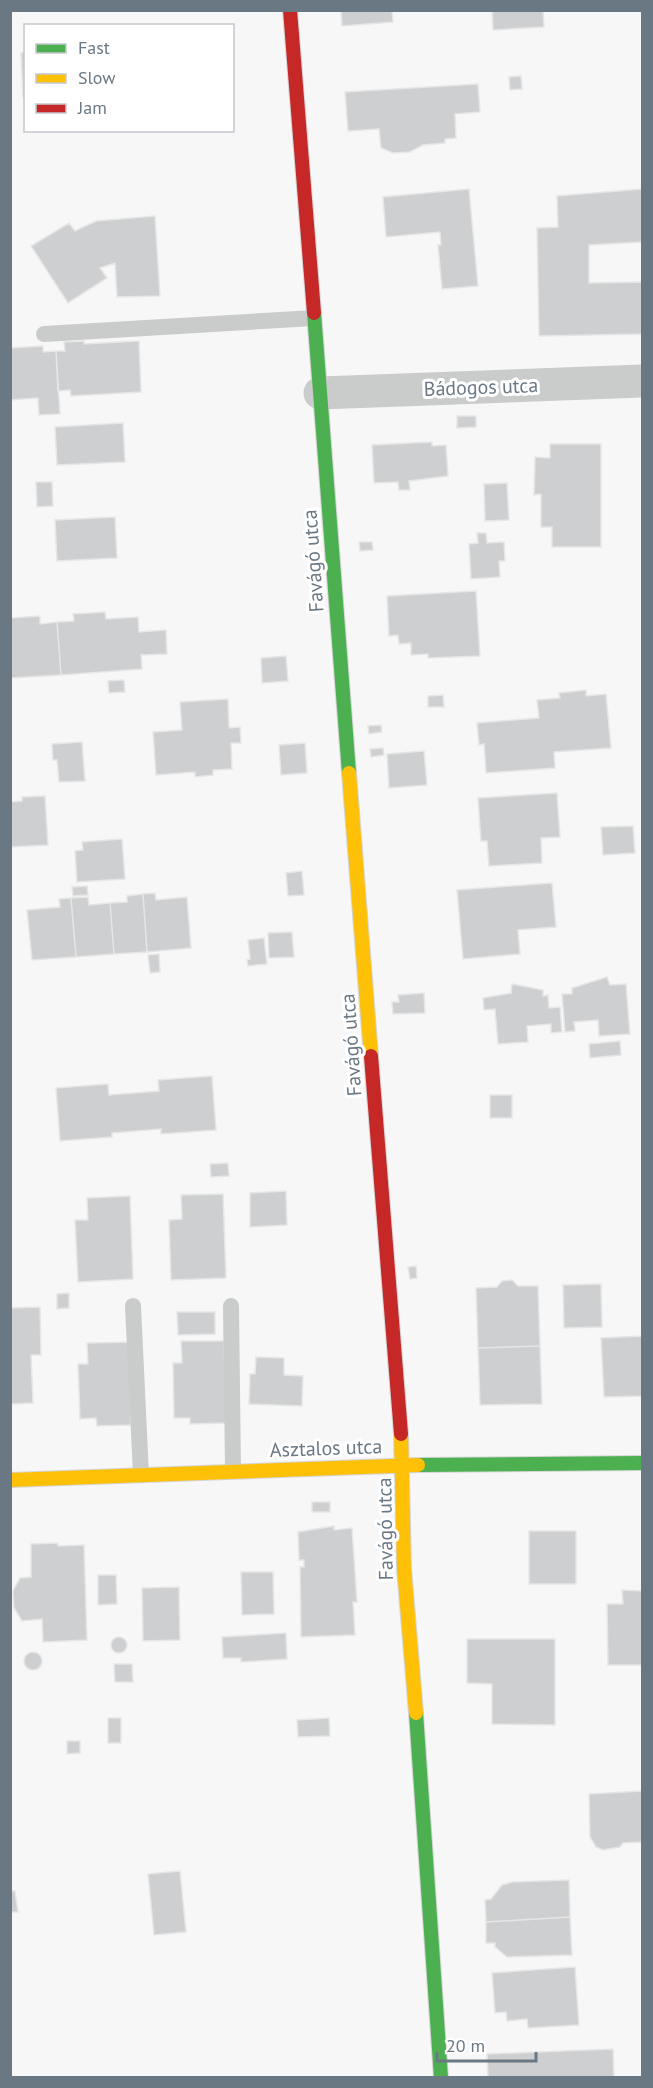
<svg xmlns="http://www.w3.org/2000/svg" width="653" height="2088" font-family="'PT Sans',sans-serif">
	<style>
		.building { fill: #cecfd0; stroke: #e6e6e6; stroke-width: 1.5 }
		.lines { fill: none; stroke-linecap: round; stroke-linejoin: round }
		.fast-casing { stroke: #d4d5d5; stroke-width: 16 }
		.slow-casing { stroke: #d4d5d5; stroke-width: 16 }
		.jam-casing { stroke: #d4d5d5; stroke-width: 16 }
		.lane { stroke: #cacccc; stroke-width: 16 }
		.street { stroke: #cacccc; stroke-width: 33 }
		.fast { stroke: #4caf50; stroke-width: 14 }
		.slow { stroke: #ffc107; stroke-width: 14 }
		.jam { stroke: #c62828; stroke-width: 14 }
		.labels { text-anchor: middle; stroke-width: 6; stroke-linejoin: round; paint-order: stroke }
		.street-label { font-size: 20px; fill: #6a7884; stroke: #fff }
	</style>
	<rect width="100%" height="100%" fill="#f7f7f7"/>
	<path class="building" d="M341,10H392L393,22L342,26Z
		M492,10H543L544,27L493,30Z
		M26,52V97H23L21,53Z
		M521,76L522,89L510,90L509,77Z
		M478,84L480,112L455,114L456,138L445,139V143L423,145L410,152L393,153L381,148L379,129L348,131L345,92Z
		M469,189L478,286L442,289L438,245H441L440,232L386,237L383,197Z
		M642,189V242L589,245V283L642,282V334L539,336L537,228L558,227L557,196Z
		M155,216L160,296L117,297L115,263L100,268L107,278L68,303L31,246L69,223L75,231L96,221Z
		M84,341V344L139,341L141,392L71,396L70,390L58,391L56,351H65L64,342Z
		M43,346V352L56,351L60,414L39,415L38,398L10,400V348Z
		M457,416H476V427L457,428Z
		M123,423L125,462L57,465L55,427Z
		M432,442V446L446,445L448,476L409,481L410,490H399L398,482L374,483L372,445Z
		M550,444H601V547H552V527H541V494L534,495L535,457L550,458Z
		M36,482H52L53,506L37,507Z
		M507,483L509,520L485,521L484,484Z
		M115,517L117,558L57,561L55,520Z
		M477,533H486L487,543L504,542L505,561H499L500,577L471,579L469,544L478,543Z
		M359,542H372L373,550L360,551Z
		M476,591L480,656L428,658V654L411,655V643L399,644L398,635L389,636L387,596Z
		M105,612L106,619L138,617L139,632L166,630L167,654L141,655L142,669L61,675L57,622L74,621L73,614Z
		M40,616V624L57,622L61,675L10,678V618Z
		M286,656L288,681L262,683L261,658Z
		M124,680L125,692L109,693L108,681Z
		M586,690V696L606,694L611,748L554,752L555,768L486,773L484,744L479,745L477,723L539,718L537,700L560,698L559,693Z
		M443,695L444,707H428V696Z
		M228,699L229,728L240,727L241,743H231L232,769L213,770V775L195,777V772L156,775L153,732L182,730L180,702Z
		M381,725L382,732L369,734L368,726Z
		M82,742L85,781L59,782L57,760H53L52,744Z
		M305,743L307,773L281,775L279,745Z
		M383,748L384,755L371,757L370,749Z
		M424,751L427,785L389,788L387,754Z
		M557,793L560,837L541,838L542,863L489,866L487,841H481L478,798Z
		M45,796L48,845L10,847V802L22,801V797Z
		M633,826L635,853L603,855L601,827Z
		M122,839L125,879L77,882L75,851L83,850L82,842Z
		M302,871L304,895L288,896L286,873Z
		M552,883L556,927L518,930L520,954L463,959L457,890Z
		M87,886L88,895L73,896L72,887Z
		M155,893L156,900L187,897L191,948L147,952L143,894Z
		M143,894L147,952L114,954L110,903L127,902V896Z
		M88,897L89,905L110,903L114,954L76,957L71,898Z
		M71,898L76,957L32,960L27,910L60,907L59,899Z
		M292,932L294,957L269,958L268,933Z
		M264,938L267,964L248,966L247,960L250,959L248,940Z
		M159,954L160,972L150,973L148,955Z
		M607,977L610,985L626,984L630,1034L599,1036L598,1020L574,1022L575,1031L565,1032L562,994H572V988Z
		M512,984L543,990V996L548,995L549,1008L560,1007L562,1032L551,1033V1024L527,1026L528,1042L498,1044L495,1009L484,1010L483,998L511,993Z
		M424,993L425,1013L393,1014L392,1002H399L398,995Z
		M620,1041L621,1055L590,1058L589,1044Z
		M212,1076L216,1130L161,1134V1129L112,1133V1137L60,1141L56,1088L108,1084L109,1095L159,1091L158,1080Z
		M490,1095H512V1118H490Z
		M228,1163L229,1176L211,1177L210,1164Z
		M286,1191L287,1225L250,1227V1193Z
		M223,1194L226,1278L171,1280L169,1220L182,1219L181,1195Z
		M130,1196L133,1279L78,1282L75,1220H88L87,1198Z
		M416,1266L417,1278L410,1279L408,1267Z
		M512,1280L518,1286H538L540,1346L478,1348L476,1288L497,1287L502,1281Z
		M601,1284L602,1327L564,1328L563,1285Z
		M69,1293V1308L57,1309V1294Z
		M40,1307L41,1355H31L33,1403L10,1404V1308Z
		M177,1312H215V1334L178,1335Z
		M642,1336V1396L604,1397L601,1338Z
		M181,1341H224L226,1423L190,1424V1418H174L173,1363H182Z
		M129,1342L131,1425L97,1426L96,1418L80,1419L78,1364H88L87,1343Z
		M540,1346L542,1404L480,1405L478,1348Z
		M256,1357L284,1358V1375L303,1376L302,1406L249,1404L250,1374H255Z
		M312,1502H330V1512H312Z
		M334,1526V1530L352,1528L357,1602H353L355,1635L301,1637L300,1567H304V1560H299L298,1532Z
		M529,1531H576V1584H529Z
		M58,1543V1546L84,1545L87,1640L43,1642L42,1619L22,1621L14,1608L13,1591L20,1578L31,1577V1544Z
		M241,1572H273L274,1614L242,1615Z
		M98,1575H116L117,1604L98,1605Z
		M179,1587L180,1640L143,1641L142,1588Z
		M622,1590L642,1591V1665H608L607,1604H623Z
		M286,1633L287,1659L241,1662V1658H223L222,1637Z
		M111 1645a8 8 0 1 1 16 0a8 8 0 1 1-16 0Z
		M467,1639H555V1725L492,1724V1684L467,1683Z
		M24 1661a9 9 0 1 1 18 0a9 9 0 1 1-18 0Z
		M114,1664H132L133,1682H115Z
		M108,1718H121V1743H108Z
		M329,1718L330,1736L298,1737L297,1720Z
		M67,1741H80V1753L67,1754Z
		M642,1791V1842L623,1843L620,1847L603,1850L596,1847L590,1837L589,1794Z
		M180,1871L186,1932L154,1935L148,1874Z
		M569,1880L570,1917L486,1922L485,1900L491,1899L502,1885L512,1882Z
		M10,1891H15L18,1912H10Z
		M570,1917L572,1955L507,1957L495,1947V1943H486V1922Z
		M575,1967L579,2025L528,2028L527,2019L507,2021L506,2012L495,2013L492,1973Z
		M613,2049L614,2078H488L487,2054Z"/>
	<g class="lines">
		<g class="fast-casing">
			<path id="fast" d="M314,313L349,773
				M418,1465L642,1463
				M416,1713L441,2078"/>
		</g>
		<g class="slow-casing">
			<path id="slow" d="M349,773L371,1056
				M401,1434L404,1568L416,1713
				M10,1480L418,1465"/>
		</g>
		<g class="jam-casing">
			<path id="jam" d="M290,10L314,313
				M371,1056L401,1434"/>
		</g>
		<path class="lane" d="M44,334L314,318
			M133,1306L141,1475
			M231,1306L233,1471"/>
		<path class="street" d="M320,393L642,381"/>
		<use href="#fast" class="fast"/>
		<use href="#slow" class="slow"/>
		<use href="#jam" class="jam"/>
	</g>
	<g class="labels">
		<g class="street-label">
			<text transform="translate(481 387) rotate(-2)" y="7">Bádogos utca</text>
			<text transform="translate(313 561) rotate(-94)" y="7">Favágó utca</text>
			<text transform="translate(351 1045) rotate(-94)" y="7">Favágó utca</text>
			<text transform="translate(326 1448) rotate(-2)" y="7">Asztalos utca</text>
			<text transform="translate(385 1529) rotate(-91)" y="7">Favágó utca</text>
		</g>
	</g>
	<rect width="653" height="2088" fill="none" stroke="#6a7884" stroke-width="24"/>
	<rect x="24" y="24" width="210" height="108" fill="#ffffff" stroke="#c3c9ce" stroke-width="1.5"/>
	<rect x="36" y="44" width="30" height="9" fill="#4caf50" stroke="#c3c9ce" stroke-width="1.5"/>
	<text x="78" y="54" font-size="18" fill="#6a7884">Fast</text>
	<rect x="36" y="74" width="30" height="9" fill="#ffc107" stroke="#c3c9ce" stroke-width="1.5"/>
	<text x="78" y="84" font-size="18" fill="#6a7884">Slow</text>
	<rect x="36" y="104" width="30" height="9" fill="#c62828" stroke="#c3c9ce" stroke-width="1.5"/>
	<text x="78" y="114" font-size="18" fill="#6a7884">Jam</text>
	<path d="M437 2052v9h99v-9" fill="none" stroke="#6a7884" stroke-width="3"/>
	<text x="446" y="2052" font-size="18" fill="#6a7884" stroke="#ffffff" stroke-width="4.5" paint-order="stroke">20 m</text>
</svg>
